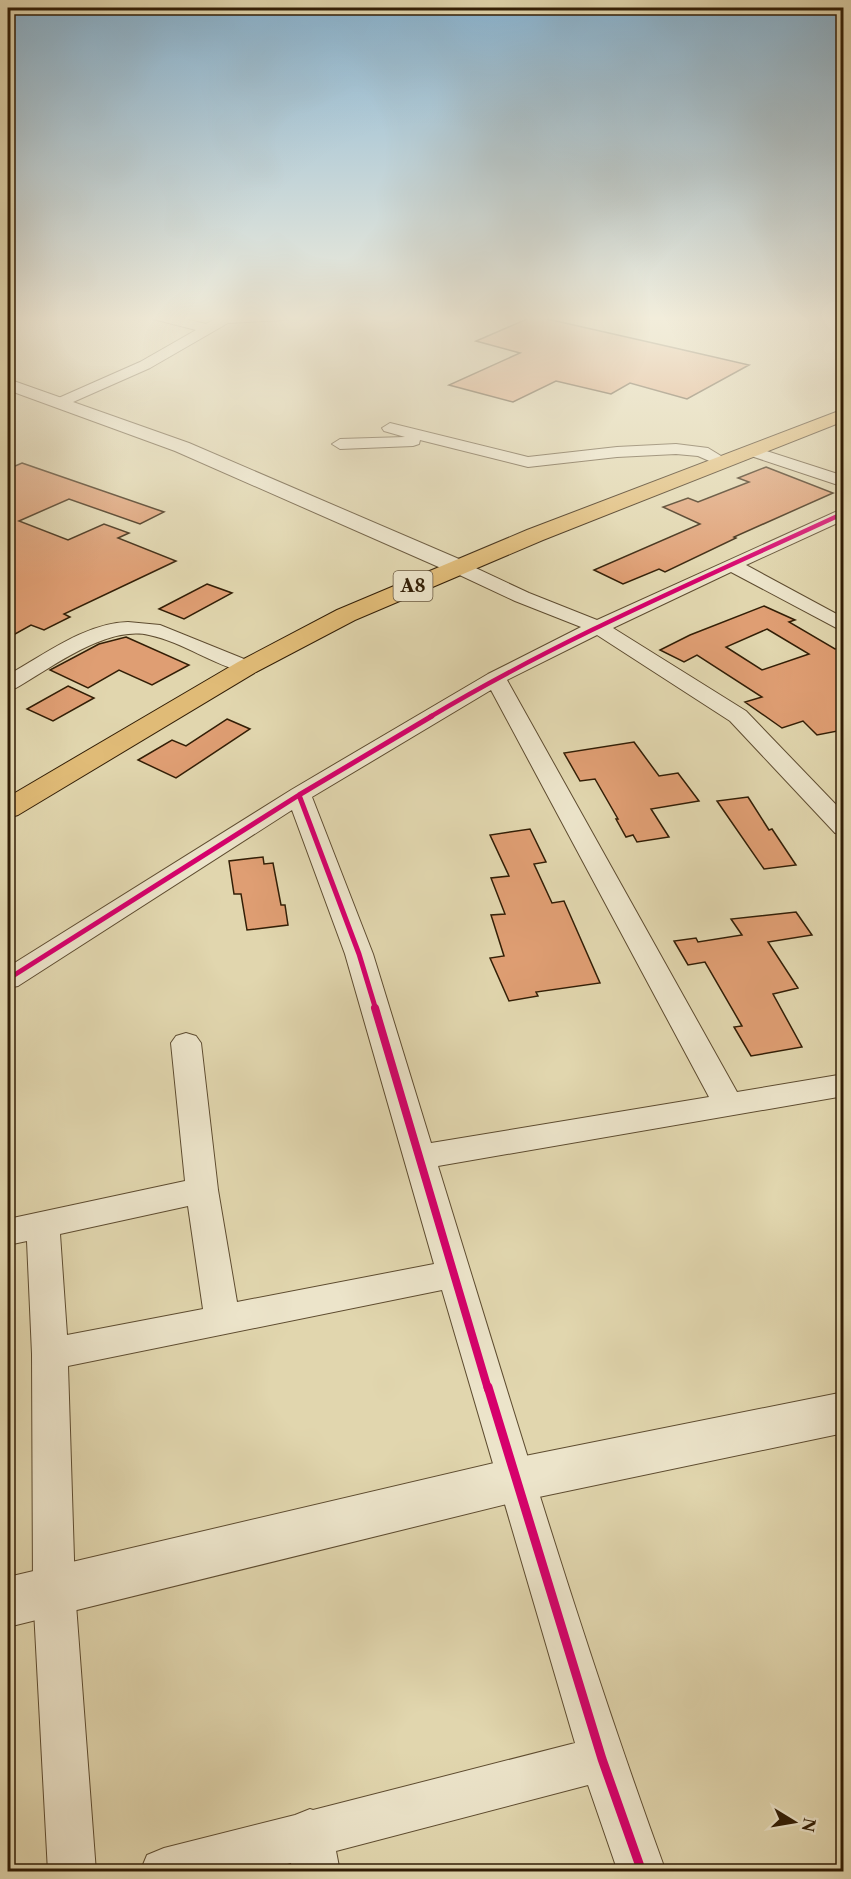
<svg xmlns="http://www.w3.org/2000/svg" width="851" height="1879" font-family="'Libre Caslon Text',serif">
	<style>
		.building { fill: #df9e73; stroke: #321e06; stroke-width: 1.5; fill-rule: evenodd }
		.lines { fill: none; stroke-linecap: round; stroke-linejoin: round }
		.minor-casing { stroke: #5e4c30; stroke-width: 2 }
		.tertiary-casing { stroke: #5e4c30; stroke-width: 2 }
		.primary-casing { stroke: #321e06; stroke-width: 2 }
		.minor { fill: #ece4ca; fill-rule: evenodd }
		.tertiary { fill: #ece4ca; fill-rule: evenodd }
		.primary { fill: #e0bb77; fill-rule: evenodd }
		.cycleway-far3-casing { stroke: #ece4ca; stroke-width: 8 }
		.cycleway-far2-casing { stroke: #ece4ca; stroke-width: 9 }
		.cycleway-far1-casing { stroke: #ece4ca; stroke-width: 11 }
		.cycleway-casing { stroke: #ece4ca; stroke-width: 13 }
		.cycleway-far3 { stroke: #d6006c; stroke-width: 4.5 }
		.cycleway-far2 { stroke: #d6006c; stroke-width: 5 }
		.cycleway-far1 { stroke: #d6006c; stroke-width: 8 }
		.cycleway { stroke: #d6006c; stroke-width: 9 }
		.labels { text-anchor: middle; stroke-width: 4.5; stroke-linejoin: round; paint-order: stroke }
		.shield { fill: #ece4ca; stroke: #6a5941; stroke-width: 1.5 }
		.shield-label { font-size: 18px; font-weight: bold; fill: #321e06 }
	</style>
	<rect width="100%" height="100%" fill="#e1d6ae"/>
	<filter id="stains"><feTurbulence type="fractalNoise" baseFrequency=".00333" numOctaves="4"/><feColorMatrix values="0 0 0 0 .2 0 0 0 0 .09 0 0 0 0 .02 0 0 0 .5 -.17"/></filter>
	<radialGradient id="worn" r=".72"><stop offset=".6" stop-color="#630" stop-opacity="0"/><stop offset="1" stop-color="#630" stop-opacity=".3"/></radialGradient>
	<path class="building" d="M534,316L675,348L749,365L687,399L630,383L611,394L556,381L513,402L449,385L520,353L476,341Z
		M22,463L164,512L140,524L69,499L19,521L68,540L104,524L129,533L118,538L176,561L64,614L70,617L44,630L31,625L8,638V469Z
		M766,467L833,493L734,537L736,538L665,572L659,569L623,584L594,570L700,524L663,507L688,498L698,502L749,482L738,478Z
		M207,584L232,593L184,619L159,609Z
		M764,606L795,620L789,622L835,649L843,647V730L817,735L803,721L782,728L745,702L762,697L697,655L684,662L660,650L690,635ZM767,629L809,654L762,670L726,647Z
		M126,637L189,665L152,685L119,670L88,688L50,670L99,644Z
		M68,686L94,698L53,721L27,709Z
		M227,719L250,729L176,778L138,760L172,740L186,746Z
		M634,742L659,776L678,773L699,801L651,809L669,837L637,842L633,835L626,837L616,819H618L595,779L580,781L564,753Z
		M748,797L769,830L772,829L796,865L764,869L717,801Z
		M530,829L546,862L534,864L552,903L564,901L600,983L536,992L538,996L509,1001L490,958L504,956L491,915L505,914L491,878L509,876L490,835Z
		M263,857L264,864L273,863L281,905H285L288,925L247,930L241,894H234L229,861Z
		M796,912L812,935L768,942L798,988L773,994L802,1047L751,1056L734,1027L742,1026L705,962L688,965L674,941L696,938L698,942L742,935L731,919Z"/>
	<g class="lines">
		<g class="minor-casing">
			<path id="minor" d="M152,316H172L206,324L222,316H290L283,320L228,323L150,368L64,406H54L51,403L54,400L140,362L196,330L153,319Z
				M390,423L528,457L617,447L676,444L708,448L731,462L723,467L698,456L676,454L617,457L528,467L420,440L419,444L413,446L340,449L332,444L340,439L405,437L384,431L382,428Z
				M751,446L844,476V487L745,454L743,451Z
				M844,508V520L746,565L844,618V632L731,572L613,628L746,711L844,813V835L835,833L730,721L597,635L507,680L737,1092L844,1074V1096L438,1166C511,1402 581,1639 666,1872H618L588,1785L336,1851L340,1872H292L291,1863L257,1872H140L147,1855L164,1848L295,1815L310,1809L313,1810L575,1743L442,1290L68,1366L75,1591L96,1872H48L33,1591L32,1354L27,1241L8,1245V1219L185,1181L171,1043L176,1036L186,1033L196,1036L201,1043L218,1190L237,1302L434,1264L345,954L292,810L18,986L8,988V967L291,790L488,674L581,627L515,601L451,571L449,567L451,563H465L529,593L597,620ZM491,690L709,1097L431,1143L373,954L312,797ZM188,1206L203,1309L67,1335L60,1234Z
				M128,622L160,625L254,663L257,667L254,671L247,673C213,665 183,642 149,635C107,625 51,668 16,688L8,689V675C44,655 85,623 128,622Z"/>
		</g>
		<g class="tertiary-casing">
			<path id="tertiary" d="M8,379L189,443L466,562L469,567L466,572L458,574L450,572L175,451L8,390Z
				M844,1392V1433L515,1502L8,1627V1577L515,1458Z"/>
		</g>
		<g class="primary-casing">
			<path id="primary" d="M844,409V421L543,540L355,620L256,672L18,815L8,818V797L238,662L337,610L527,530Z"/>
		</g>
		<use href="#minor" class="minor"/>
		<use href="#tertiary" class="tertiary"/>
		<use href="#primary" class="primary"/>
		<g class="cycleway-far3-casing">
			<path id="cycleway-far3" d="M430,717C562,638 704,578 844,513"/>
		</g>
		<g class="cycleway-far2-casing">
			<path id="cycleway-far2" d="M299,795L359,954L376,1010
				M8,979L299,795L432,716"/>
		</g>
		<g class="cycleway-far1-casing">
			<path id="cycleway-far1" d="M375,1008L488,1389"/>
		</g>
		<g class="cycleway-casing">
			<path id="cycleway" d="M488,1387L602,1759L642,1872"/>
		</g>
		<use href="#cycleway-far3" class="cycleway-far3"/>
		<use href="#cycleway-far2" class="cycleway-far2"/>
		<use href="#cycleway-far1" class="cycleway-far1"/>
		<use href="#cycleway" class="cycleway"/>
	</g>
	<linearGradient id="sky" x2="0" y2="1"><stop stop-color="#88b5d4"/><stop offset="0.55" stop-color="#f2eddb"/><stop offset="1" stop-color="#f2eddb" stop-opacity="0"/></linearGradient>
	<rect width="851" height="579" fill="url(#sky)"/>
	<g class="labels">
		<rect class="shield" x="393.5" y="571" width="39" height="30" rx="4.5"/>
		<g class="shield-label">
			<text x="413" y="592">A8</text>
		</g>
	</g>
	<rect width="851" height="1879" fill="none" stroke="#e1d6ae" stroke-width="30"/>
	<rect x="9" y="9" width="833" height="1861" fill="none" stroke="#321e06" stroke-width="3"/>
	<rect x="15" y="15" width="821" height="1849" fill="none" stroke="#321e06" stroke-width="1.5"/>
	<g transform="translate(794 1822) rotate(101)" stroke="#ece4ca" stroke-width="4.5" paint-order="stroke">
	<path d="M0-4.5L10 22L0 15L-10 22Z" fill="#321e06"/>
	<text y="-9" font-size="16" font-weight="bold" text-anchor="middle" fill="#321e06">N</text>
	</g>
	<rect width="100%" height="100%" filter="url(#stains)"/>
	<rect width="100%" height="100%" fill="url(#worn)"/>
</svg>
